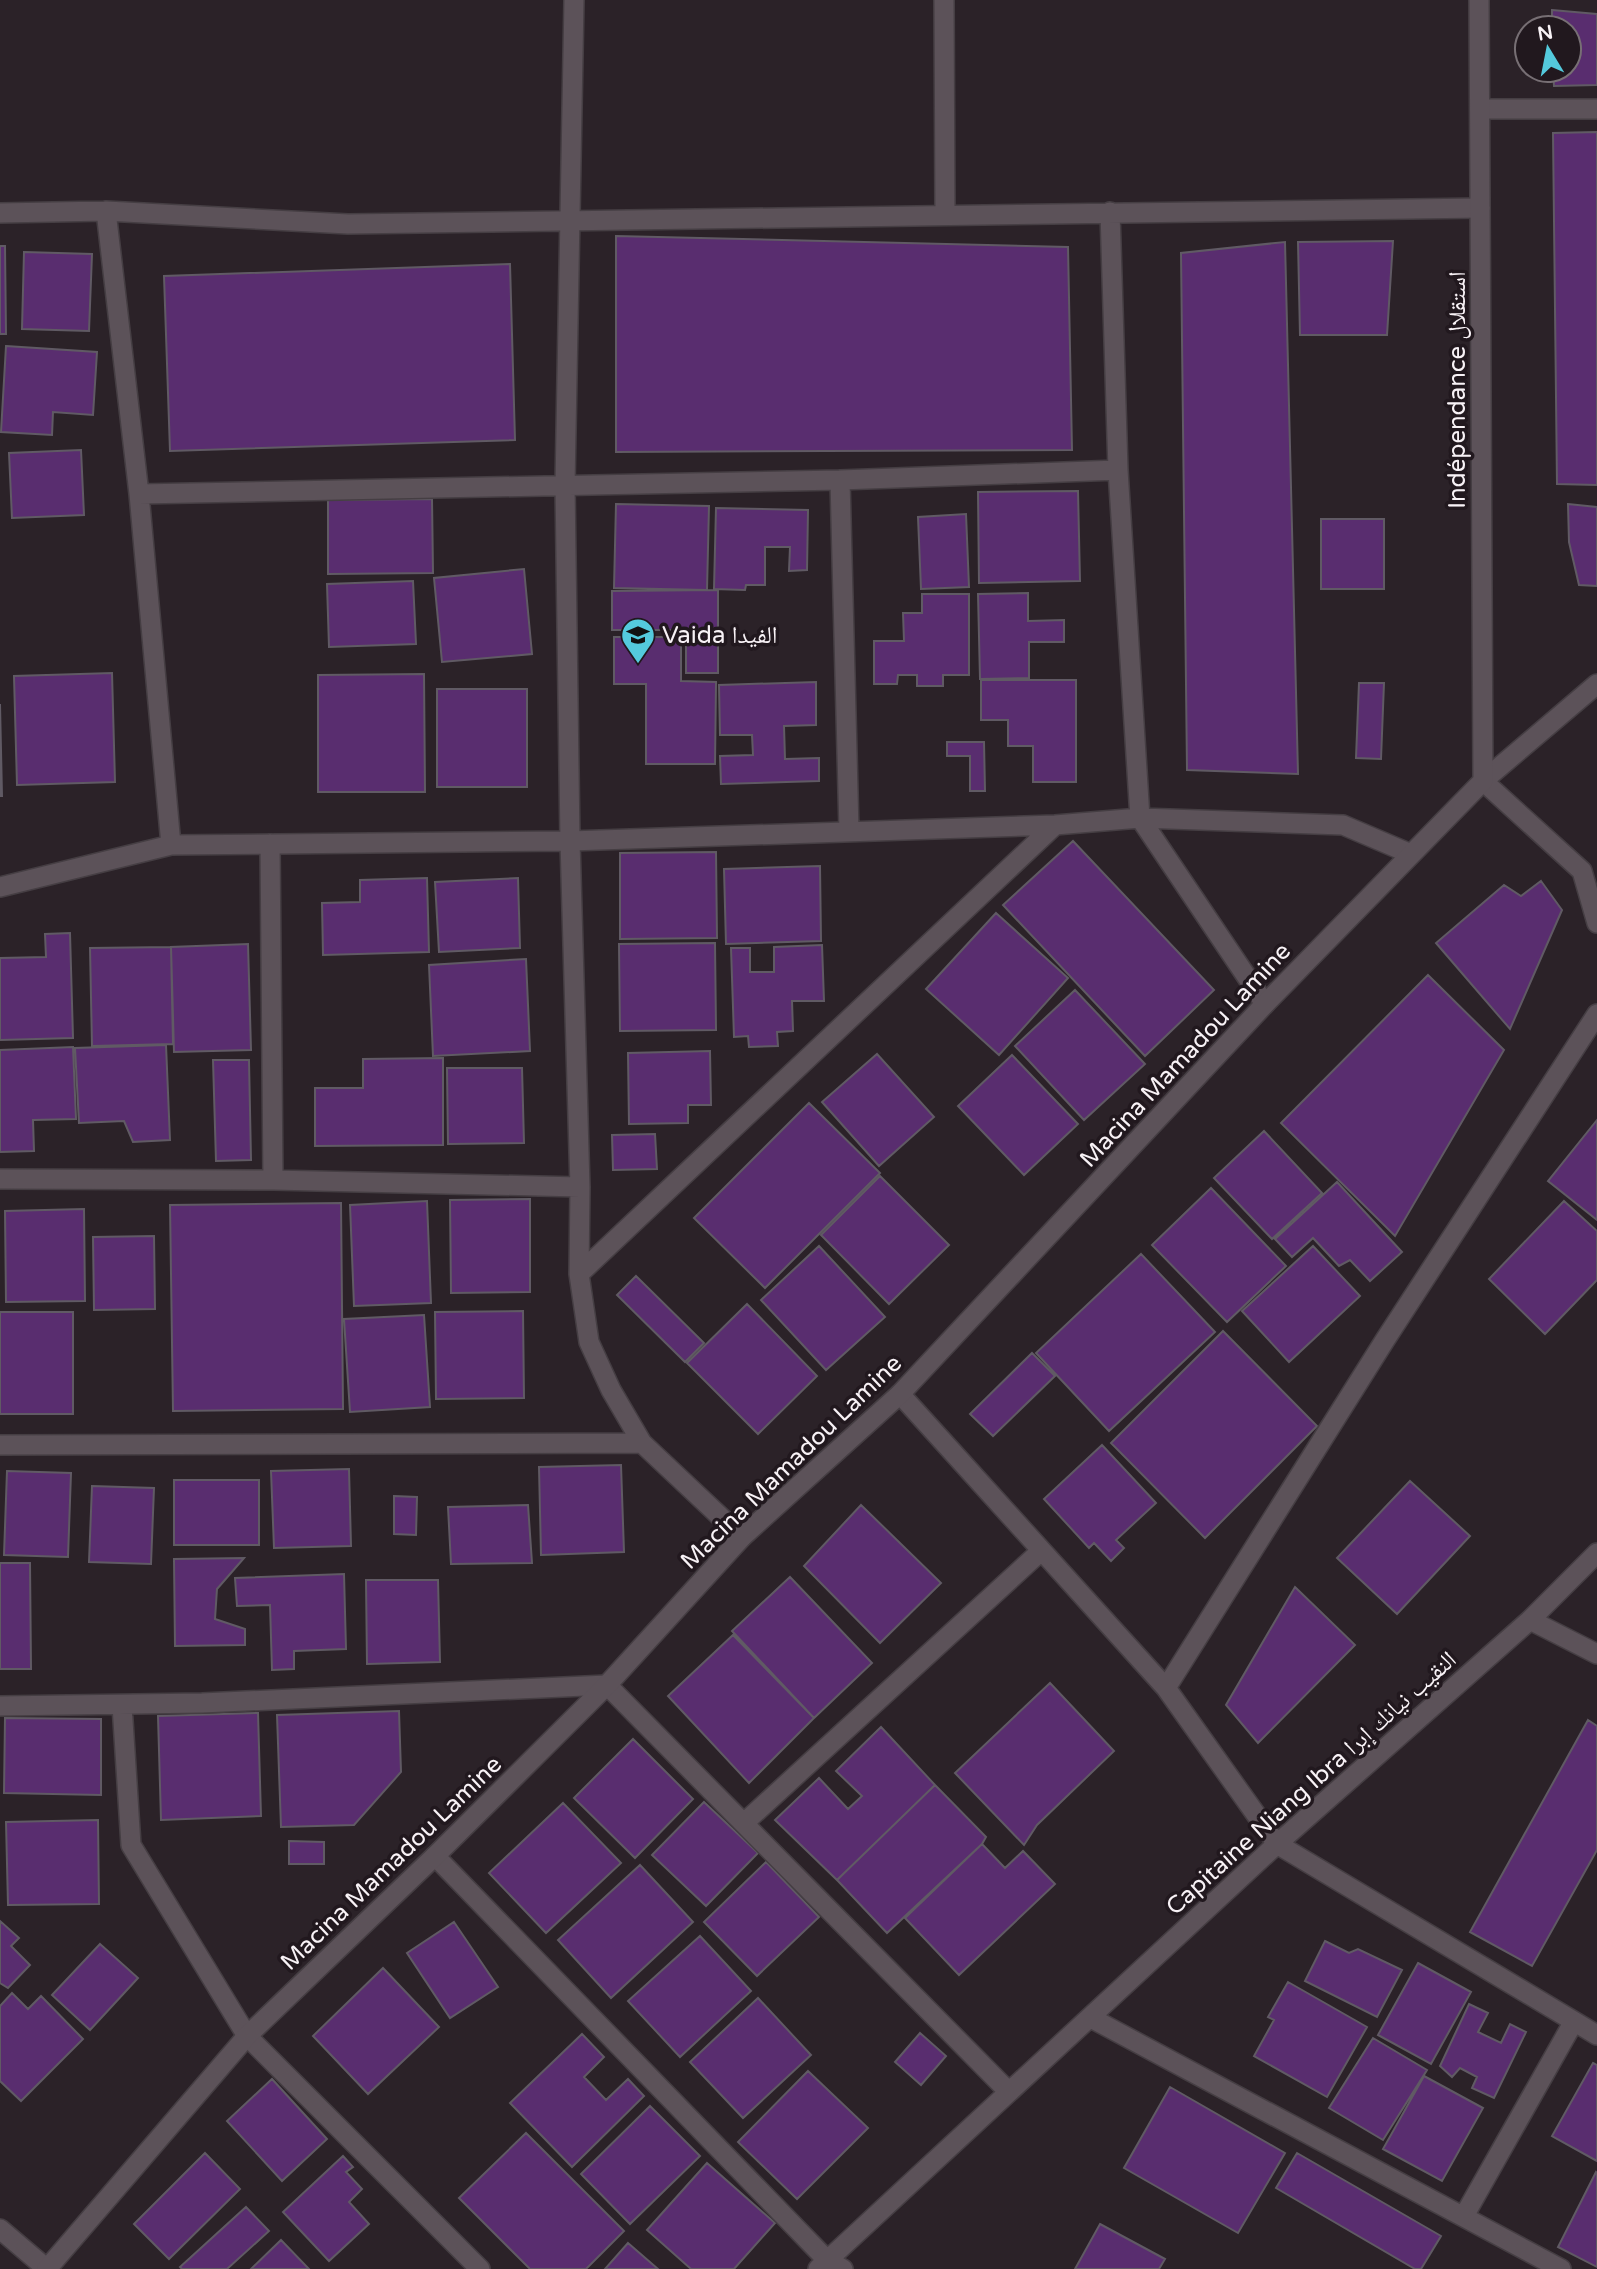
<svg xmlns="http://www.w3.org/2000/svg" width="1597" height="2269" font-family="'Varela Round','Noto Naskh Arabic',sans-serif">
	<style>
		.building { fill: #592d6f; stroke: #605a64; stroke-width: 2 }
		.lines { fill: none; stroke-linecap: round; stroke-linejoin: round }
		.minor-casing { stroke: #453e43; stroke-width: 22 }
		.tertiary-casing { stroke: #453e43; stroke-width: 22 }
		.minor { stroke: #5c5259; stroke-width: 19 }
		.tertiary { stroke: #5c5259; stroke-width: 19 }
		.labels { text-anchor: middle; stroke-width: 7; stroke-linejoin: round; paint-order: stroke }
		.street-label { font-size: 24px; fill: #f8f2f6; stroke: #21181e }
		.poi-label { font-size: 24px; fill: #f8f2f6; stroke: #21181e; text-anchor: start }
	</style>
	<rect width="100%" height="100%" fill="#2b2228"/>
	<path class="building" d="M1552,10L1597,14V85L1554,86L1553,70H1569V28H1552Z
		M1597,132V485L1557,484L1553,133Z
		M616,236L1068,247L1072,450L616,452Z
		M1393,241L1387,335H1300L1298,242Z
		M1285,242L1298,774L1187,770L1181,253Z
		M0,246H5L6,334H0Z
		M24,252L92,254L89,331L22,329Z
		M510,264L515,440L170,451L164,276Z
		M6,346L97,352L93,415L53,412L52,435L1,432Z
		M81,450L84,515L12,518L9,453Z
		M1078,491L1080,581L979,583L978,492Z
		M432,499L433,573L328,574V500Z
		M616,504L709,506L707,590L614,588Z
		M1568,504L1597,507V586L1579,585L1569,542Z
		M716,508L808,510L807,570L789,571L790,547H765V585H746L745,590L714,589Z
		M966,514L969,587L921,589L918,517Z
		M1321,519H1384V589H1321Z
		M524,569L532,654L442,662L434,578Z
		M413,581L416,644L329,647L327,584Z
		M718,590V673H686V630H612V591Z
		M1028,593V621L1064,620V642H1029V678L980,679L978,594Z
		M922,594H969V675H943V686H917V675H898L897,684H874V641H904L903,613H922Z
		M614,637H681V681L716,682L715,764H646V684H614Z
		M112,673L115,782L17,785L14,676Z
		M424,674L425,792H318V675Z
		M981,680H1076V782H1033V746H1008V720H981Z
		M816,682V725L784,726L785,759L819,758V781L721,784L720,756L753,755L752,735H720L719,685Z
		M1359,683H1384L1381,759L1356,758Z
		M437,689H527V787H437Z
		M0,704L2,796H0Z
		M947,742H984L985,791H970V756H947Z
		M1073,841L1214,990L1145,1056L1003,905Z
		M716,852L717,938L620,939V853Z
		M820,866L821,941L726,944L724,869Z
		M427,878L429,952L323,955L322,903L360,902V880Z
		M518,878L520,948L439,952L435,882Z
		M1541,881L1562,910L1510,1029L1436,943L1504,885L1521,896Z
		M996,913L1068,978L999,1055L926,989Z
		M70,933L73,1038L0,1040V958L46,957L45,934Z
		M715,943L716,1030L620,1031L619,944Z
		M248,944L251,1050L174,1052L171,947Z
		M822,945L824,1001H792L793,1031L777,1032L778,1046L749,1047L748,1036L734,1037L731,948H750V972H774V947Z
		M171,947L173,1044L92,1046L90,948Z
		M526,959L530,1051L433,1056L429,965Z
		M1428,975L1504,1050L1395,1236L1281,1123Z
		M1075,990L1145,1064L1084,1120L1015,1046Z
		M166,1045L170,1140L133,1142L124,1121L79,1123L75,1048Z
		M73,1047L76,1119L33,1120L34,1151L0,1152V1050Z
		M710,1051L711,1105H688V1123L629,1124L628,1053Z
		M877,1054L934,1117L879,1166L822,1102Z
		M1012,1055L1078,1124L1024,1175L958,1106Z
		M443,1058V1145L315,1146V1088H363V1059Z
		M213,1060H249L251,1160L216,1161Z
		M447,1068H522L524,1143L448,1144Z
		M809,1103L880,1173L765,1288L694,1218Z
		M1597,1120V1220L1548,1181Z
		M1264,1131L1322,1193L1272,1239L1214,1178Z
		M655,1134L657,1169L613,1170L612,1135Z
		M880,1176L949,1245L889,1304L821,1235Z
		M1337,1182L1402,1252L1370,1281L1350,1260L1339,1266L1313,1238L1292,1257L1275,1239Z
		M1211,1188L1286,1266L1227,1322L1152,1245Z
		M530,1199V1292L451,1293L450,1200Z
		M427,1201L431,1303L354,1306L350,1205Z
		M1564,1201L1597,1231V1280L1545,1334L1489,1279Z
		M341,1203L343,1409L173,1411L170,1205Z
		M84,1209L85,1301L6,1302L5,1211Z
		M154,1236L155,1309L94,1310L93,1237Z
		M819,1246L885,1317L826,1370L761,1300Z
		M1313,1246L1360,1296L1289,1362L1242,1311Z
		M1141,1254L1215,1332L1109,1431L1036,1353Z
		M636,1276L704,1343L685,1362L617,1295Z
		M747,1304L817,1376L758,1434L687,1363Z
		M523,1311L524,1398L436,1399L435,1312Z
		M0,1312H73V1414H0Z
		M424,1315L430,1407L350,1412L344,1319Z
		M1223,1331L1317,1426L1205,1538L1111,1443Z
		M1032,1353L1055,1376L993,1436L970,1414Z
		M1102,1445L1156,1503L1116,1540L1124,1548L1111,1561L1094,1543L1089,1548L1044,1499Z
		M621,1465L624,1552L541,1555L539,1467Z
		M349,1469L351,1546L274,1548L271,1471Z
		M7,1471L71,1473L68,1557L4,1555Z
		M174,1480H259V1545H174Z
		M1410,1481L1470,1536L1397,1614L1337,1558Z
		M92,1486L154,1488L151,1564L89,1562Z
		M394,1496L417,1497L416,1535L394,1534Z
		M528,1505L532,1563L451,1564L448,1507Z
		M861,1505L941,1583L880,1643L804,1566Z
		M244,1558L217,1589L215,1619L245,1629V1645L175,1646L174,1559Z
		M0,1563H30L31,1669H0Z
		M344,1574L346,1649L294,1651V1669L272,1670L270,1605L237,1606L235,1578Z
		M790,1577L872,1663L814,1718L732,1631Z
		M366,1580H438L440,1662L367,1664Z
		M1295,1587L1355,1645L1258,1743L1226,1705Z
		M733,1635L814,1718L749,1783L668,1696Z
		M1050,1683L1114,1751L1037,1825L1024,1845L955,1773Z
		M399,1711L401,1772L354,1825L281,1827L277,1715Z
		M258,1713L261,1816L161,1820L158,1716Z
		M5,1718L101,1719V1795L4,1793Z
		M1588,1720L1597,1726V1850L1532,1966L1470,1932Z
		M881,1727L935,1785L837,1880L775,1820L819,1778L848,1809L862,1796L836,1771Z
		M633,1739L693,1799L635,1858L574,1798Z
		M935,1785L986,1837L982,1844L887,1933L837,1880Z
		M704,1802L758,1853L706,1906L652,1855Z
		M563,1803L621,1863L546,1933L489,1873Z
		M98,1820L99,1904L8,1905L6,1822Z
		M289,1841L324,1842V1864H289Z
		M982,1844L1005,1868L1023,1851L1055,1884L959,1975L905,1918Z
		M766,1862L819,1917L757,1976L704,1922Z
		M640,1865L693,1922L611,1998L558,1940Z
		M0,1921L19,1938L11,1946L30,1965L8,1988L0,1983Z
		M454,1922L498,1987L450,2018L407,1953Z
		M700,1936L751,1991L680,2057L628,2001Z
		M1325,1941L1349,1953L1358,1949L1402,1970L1377,2017L1305,1981Z
		M100,1944L138,1978L90,2030L52,1995Z
		M1418,1963L1471,1992L1431,2064L1378,2035Z
		M383,1968L439,2027L368,2094L313,2036Z
		M1288,1982L1367,2027L1327,2097L1254,2056L1274,2020L1268,2017Z
		M12,1993L28,2009L41,1996L83,2039L21,2101L0,2081V2006Z
		M758,1998L811,2055L743,2118L690,2062Z
		M1469,2004L1488,2013L1478,2032L1501,2043L1510,2024L1526,2032L1494,2098L1472,2088L1477,2077L1460,2068L1452,2077L1440,2066Z
		M920,2033L946,2056L921,2085L895,2062Z
		M582,2034L604,2057L584,2077L606,2100L628,2079L644,2096L572,2167L510,2103Z
		M1373,2038L1427,2070L1383,2140L1329,2108Z
		M1593,2063L1597,2065V2161L1552,2136Z
		M808,2071L868,2128L797,2199L738,2142Z
		M1424,2076L1483,2108L1442,2181L1383,2149Z
		M272,2079L327,2139L282,2181L227,2121Z
		M1170,2087L1285,2153L1238,2233L1124,2168Z
		M650,2106L700,2156L630,2224L581,2174Z
		M526,2133L624,2231L586,2269H530L459,2198Z
		M205,2153L240,2189L169,2259L134,2224Z
		M1297,2153L1441,2236L1421,2269H1415L1276,2188Z
		M343,2156L353,2167L346,2172L362,2189L349,2202L369,2224L329,2261L283,2212Z
		M707,2163L775,2223L734,2269H691L647,2230Z
		M1596,2172L1597,2173V2267L1558,2247Z
		M246,2207L269,2231L227,2269H182L180,2267Z
		M1100,2224L1165,2259L1159,2269H1075Z
		M281,2240L309,2269H251Z
		M628,2243L658,2269H605Z"/>
	<g class="lines">
		<g class="minor-casing">
			<path id="minor" d="M574,0L565,485L570,841L580,1187L579,1274L589,1342L611,1390L642,1443L742,1537
				M944,0L945,215
				M1480,109H1597
				M106,211L139,494L171,845
				M1110,212L1118,470L1140,818L1343,825L1411,854
				M0,213L106,211L348,224L1480,208
				M840,480L849,831
				M139,494L840,480L1118,470
				M1597,684L1483,781L1582,871L1597,923
				M270,844L273,1180
				M0,887L171,845L570,841L1055,825L1140,818L1265,1004
				M1597,1014L1385,1340L1166,1688L1277,1844L1597,2035
				M0,1179L273,1180L580,1187
				M579,1274L1055,825
				M900,1394L1166,1688
				M0,1445L642,1443
				M1530,1620L1597,1654
				M122,1705L131,1845L247,2036L480,2269
				M0,1706L202,1703L607,1685L1009,2092
				M744,1823L1041,1551
				M435,1856L827,2260L843,2269
				M1091,2018L1561,2269
				M1464,2216L1573,2023
				M0,2229L47,2269
				M818,2269L1277,1844L1530,1620L1597,1553"/>
		</g>
		<g class="tertiary-casing">
			<path id="tertiary" d="M47,2269L247,2036L435,1856L607,1685L742,1537L900,1394L1265,1004L1483,781L1479,0"/>
		</g>
		<use href="#minor" class="minor"/>
		<use href="#tertiary" class="tertiary"/>
	</g>
	<defs>
		<g id="school-pin" transform="scale(1.75)"><path d="M0 17L-7.5 6A9.5 9.5 0 1 1 7.5 6Z" fill="#54cadd" stroke="#21181e"/><path d="M0-5L7-2L0 1L-7-2ZM-4 1L0 2.5L4 1V4Q0 6-4 4Z" fill="#111"/></g>
	</defs>
	<g fill-rule="evenodd">
		<use href="#school-pin" x="638" y="635"/>
	</g>
	<g class="labels">
		<g class="street-label">
			<text transform="translate(1457 390) rotate(-90)" y="8">Indépendance استقلال</text>
			<text transform="translate(1185 1055) rotate(-47)" y="8">Macina Mamadou Lamine</text>
			<text transform="translate(791 1462) rotate(-44)" y="8">Macina Mamadou Lamine</text>
			<text transform="translate(1311 1783) rotate(-42)" y="8">Capitaine Niang Ibra النقيب نيانك إبرا</text>
			<text transform="translate(391 1863) rotate(-44)" y="8">Macina Mamadou Lamine</text>
		</g>
		<g class="poi-label">
			<text x="662" y="643">Vaida الفيدا</text>
		</g>
	</g>
	<g transform="translate(1548 49) rotate(350)"><circle r="33" fill="#21181e" stroke="#776f74" stroke-width="2"/>
	<path d="M0-5L12 26L0 18L-12 26Z" fill="#54cadd"/>
	<text y="-10" font-size="19" font-weight="bold" text-anchor="middle" fill="#f8f2f6">N</text>
	</g>
</svg>
